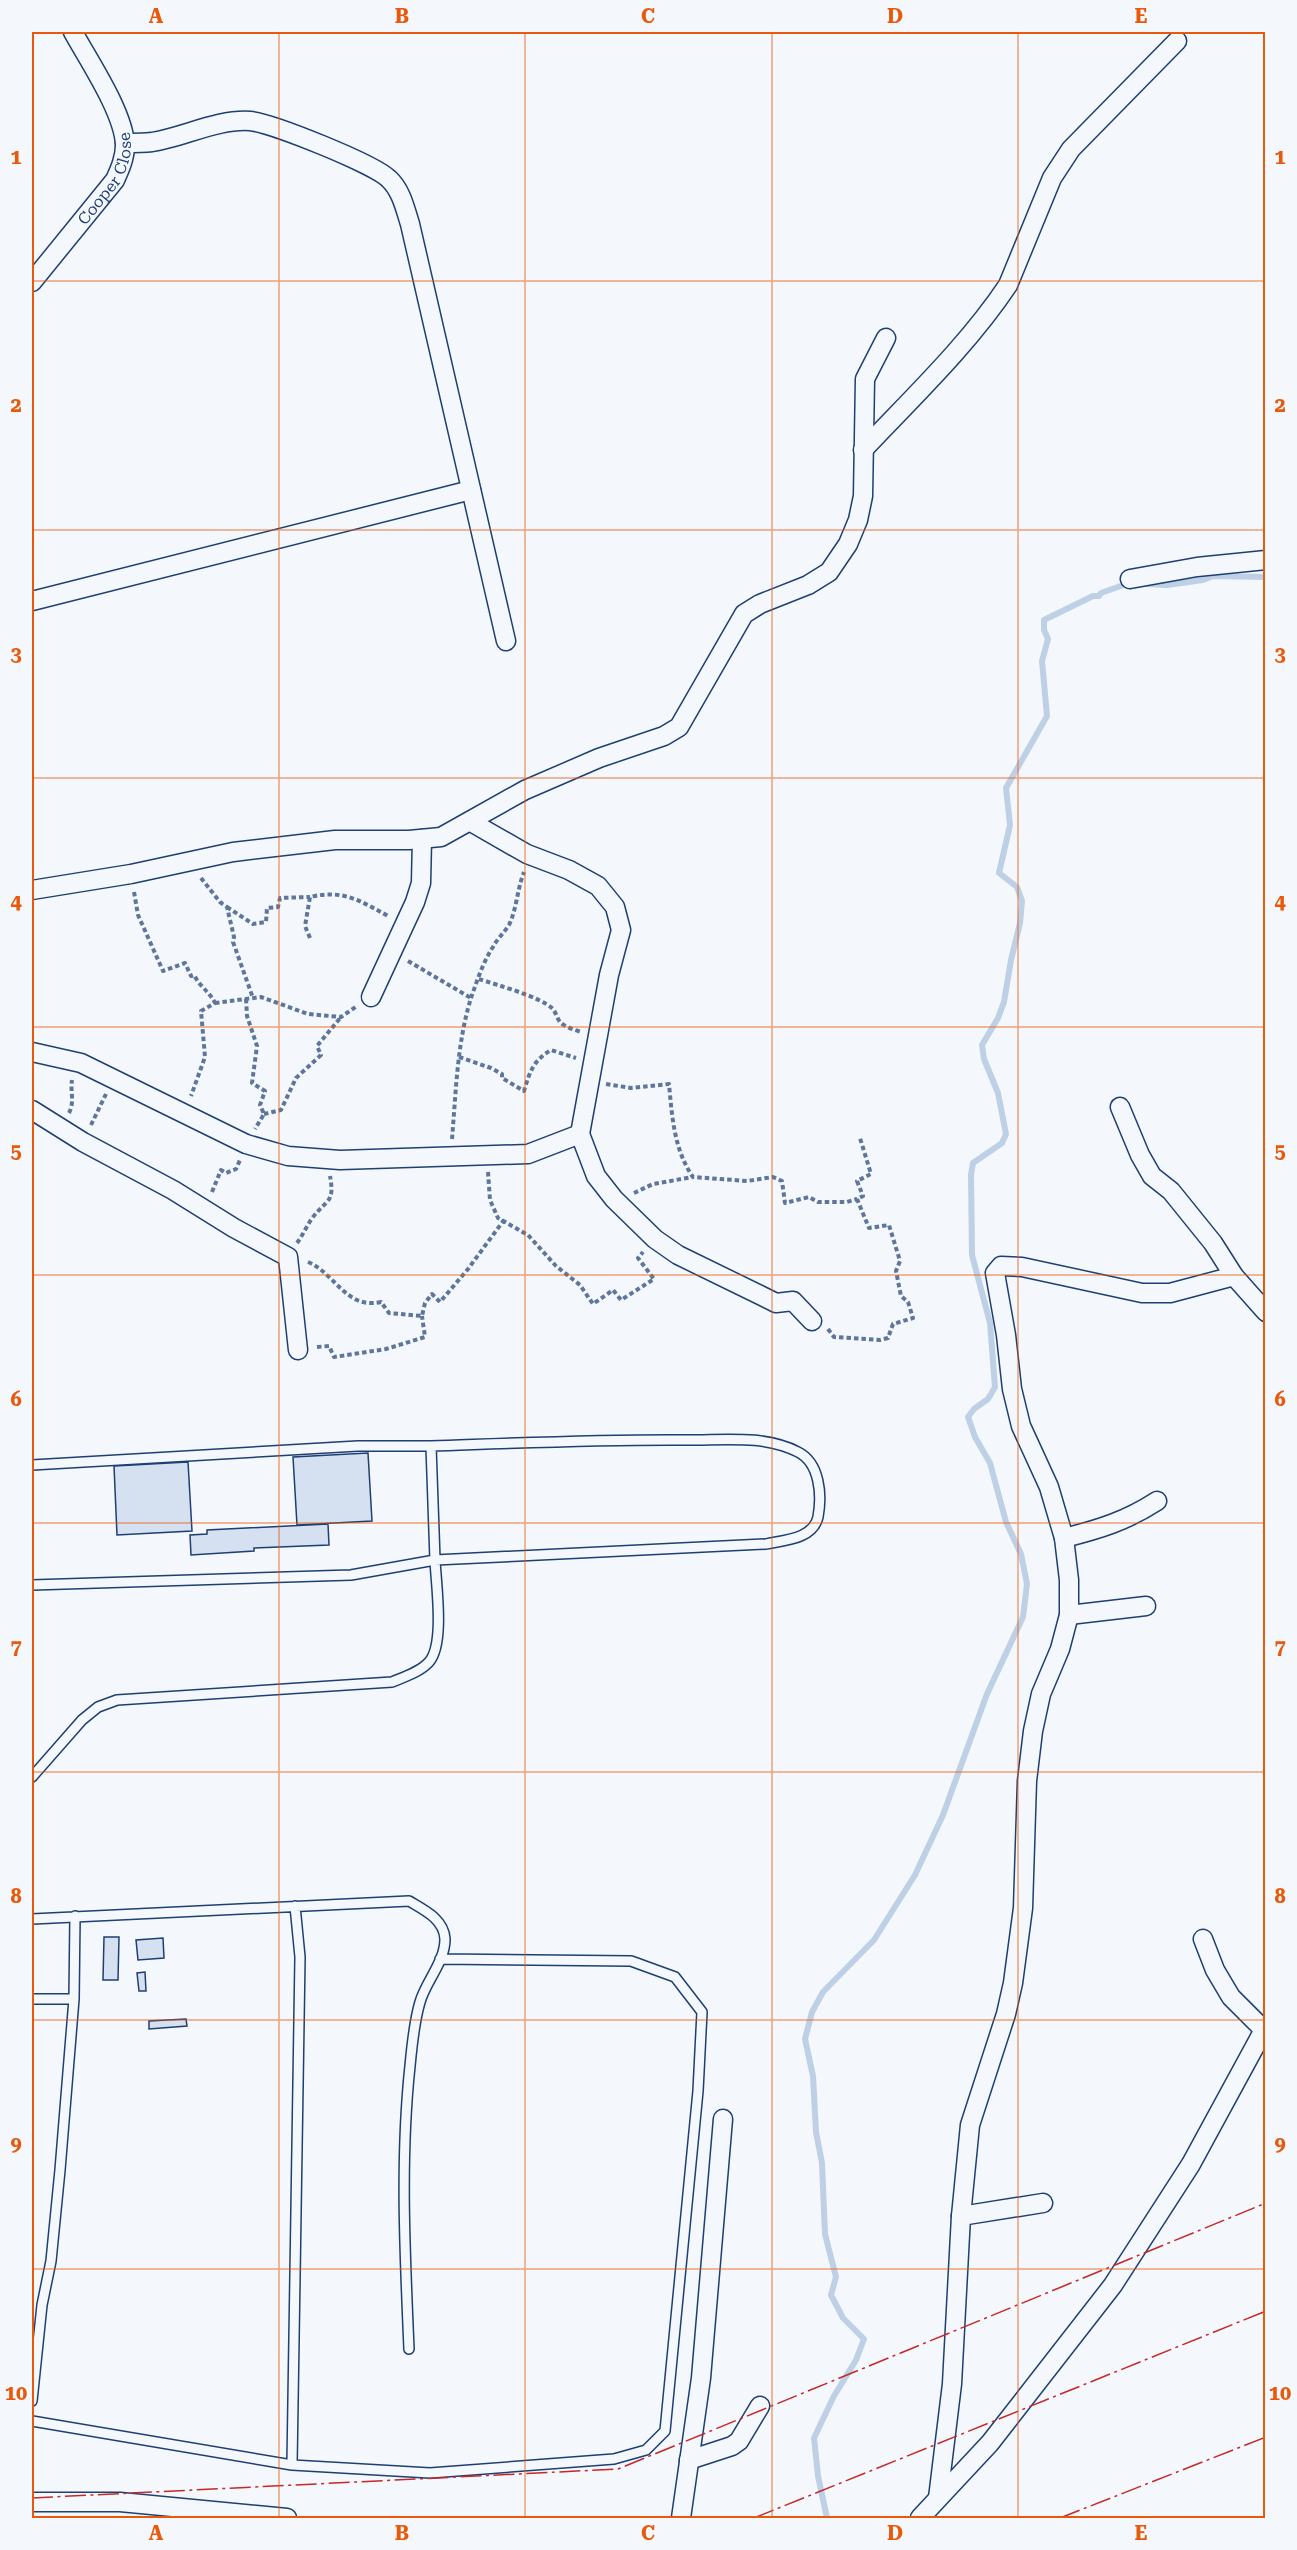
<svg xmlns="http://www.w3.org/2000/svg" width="1297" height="2550" font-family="'Roboto Serif',serif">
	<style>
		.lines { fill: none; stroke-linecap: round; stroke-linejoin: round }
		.stream { stroke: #bed0e5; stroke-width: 6 }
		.building { fill: #d5e0f0; stroke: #1d3f73; stroke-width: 1.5 }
		.lane-casing { stroke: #1d3f73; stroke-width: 12 }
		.street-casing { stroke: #1d3f73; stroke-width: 21 }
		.path { stroke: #5e769c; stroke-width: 4; stroke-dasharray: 4.5 3; stroke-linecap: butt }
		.lane { stroke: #f4f7fb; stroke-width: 9 }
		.street { stroke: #f4f7fb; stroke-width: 18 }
		.power { stroke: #c62828; stroke-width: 1.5; stroke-dasharray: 21 4.5 3 4.5; stroke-linecap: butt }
		.grid { fill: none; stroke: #e8590c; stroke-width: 1.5; stroke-opacity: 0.55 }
		.labels { text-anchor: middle; stroke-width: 4.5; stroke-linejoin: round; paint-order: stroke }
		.street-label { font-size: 16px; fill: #1d3f73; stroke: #f4f7fb }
		.neatline { fill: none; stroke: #e8590c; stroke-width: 2 }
		.grid-label { font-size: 20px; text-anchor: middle; font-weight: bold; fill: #e8590c }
	</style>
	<rect width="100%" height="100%" fill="#f4f7fb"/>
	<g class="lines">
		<path class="stream" d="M1145,584L1167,585L1203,580L1213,576L1266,577
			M827,2518L818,2476L814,2438L834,2396L856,2360L864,2339L843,2318L831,2295L836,2277L825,2234L822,2163L816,2132L813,2076L805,2039L812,2012L823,1992L874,1940L915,1875L943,1815L987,1694L1023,1617L1027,1584L1021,1554L1006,1522L990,1463L975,1437L968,1417L974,1409L988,1399L995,1387L990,1323L972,1255L971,1175L973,1163L1002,1143L1006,1134L998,1093L984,1059L982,1045L998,1018L1004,1002L1011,960L1020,923L1022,901L1017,887L999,873L1010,825L1006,788L1047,716L1042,661L1048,639L1044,630V620L1093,596H1099L1101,593L1129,583"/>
	</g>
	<path class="building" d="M368,1453L372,1521L297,1525L293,1457Z
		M188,1462L192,1531L117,1535L114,1466Z
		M328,1524L329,1545L254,1548V1551L191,1555L190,1535L207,1534V1530Z
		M104,1937H119L118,1980H103Z
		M163,1938L164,1958L138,1960L136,1940Z
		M145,1972L146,1991H139L137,1973Z
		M186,2019L187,2026L149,2029V2021Z"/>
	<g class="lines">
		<g class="lane-casing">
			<path id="lane" d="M32,1465L358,1446H431L435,1560L351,1575L32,1585
				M32,1777L82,1720L98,1707L117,1700L392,1682C404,1677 420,1672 429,1662C445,1644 436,1584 435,1560L766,1544C785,1540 813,1539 818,1517C822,1495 820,1463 798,1452C765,1435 725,1440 690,1440C604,1439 517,1443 431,1446
				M32,1919L409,1901C424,1910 444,1919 445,1939C445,1962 426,1981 420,2002C414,2022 412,2045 410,2066C400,2160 405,2254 409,2349
				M32,1999H74
				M32,2401L42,2305L51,2261L60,2170L74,1999L75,1916
				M32,2421L292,2465L430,2473L614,2459L646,2450L665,2431L698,2091L702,2012L675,1977L631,1961L440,1959
				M292,2465L300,1957L295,1906"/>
		</g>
		<g class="street-casing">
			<g id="street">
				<path d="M125,143C134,143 143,143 152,142C184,137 217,119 250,121C272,123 374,164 389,179C401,190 405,208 410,224L506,641"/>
				<path id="s1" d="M32,282L115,180C120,169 125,158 125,145C124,113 89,61 73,32"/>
				<path d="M863,450C913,397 968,345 1008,285L1052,178L1071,149L1177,41"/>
				<path d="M1130,579L1197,567L1266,560"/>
				<path d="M32,601L471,490"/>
				<path d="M32,890L131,874L233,852L335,840H409L441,837L525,790L599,758L664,736L679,727L744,614L760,604L808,585L829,572L848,544L858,520L863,496L865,379L886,338"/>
				<path d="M371,997L415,902L421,883L422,839"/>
				<path d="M32,1052L81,1063L246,1144L288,1156L340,1160L528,1154L580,1134L609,975L621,930L615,907L598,886L569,870L527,854L471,822"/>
				<path d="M1120,1107L1140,1155L1152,1176L1171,1191L1213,1243L1234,1276L1266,1312"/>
				<path d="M32,1110L83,1142L173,1190L234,1228L288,1257L298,1350"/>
				<path d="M580,1134L596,1176L614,1199L655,1239L678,1255L762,1296L776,1303L793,1301L812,1321"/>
				<path d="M1064,1538C1100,1529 1126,1521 1157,1501"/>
				<path d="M1069,1615L1146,1606"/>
				<path d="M1203,1939L1215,1970L1231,1997L1263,2029"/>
				<path d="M961,2216L1043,2203"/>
				<path d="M689,2460L732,2446L739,2441L760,2406"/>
				<path d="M938,2498L952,2384L961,2216L970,2125L1006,2014L1013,1983L1023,1908L1027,1781L1033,1731L1041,1694L1060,1649L1069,1615V1580L1064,1538L1049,1487L1021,1426L1012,1389L1006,1335L995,1273L1001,1266L1022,1267L1142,1293H1170L1234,1276"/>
				<path d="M32,2502H120L287,2518"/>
				<path d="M681,2518L701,2378L723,2119"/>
				<path d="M920,2518L990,2443L1113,2285L1191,2164L1266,2026"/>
			</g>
		</g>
		<path class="path" d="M201,878L220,902L227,907L234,937L233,942L253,998
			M134,892L138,915L163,971L185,963L191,976L194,975C200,987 209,991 215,1003L201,1011L205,1057L191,1096
			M227,907L253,924L266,922L267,908L278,907L280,898L310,897
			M310,938L305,926L310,897C344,889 360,901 390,917
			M408,961L471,998
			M479,979C497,985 541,997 553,1009C556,1013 557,1018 560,1022C565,1027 575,1030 581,1032
			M246,999L247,1016L257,1046L252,1083L265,1091L260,1105L264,1114L255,1129
			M215,1003L261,997L308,1014L341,1017L357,1006
			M459,1057L491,1068L502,1074V1078L524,1091C530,1071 533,1061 551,1050L576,1058
			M606,1084L631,1088L669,1084C672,1116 674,1150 693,1177L747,1181L773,1177L782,1181L785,1203L809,1197L818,1202H847L857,1199
			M69,1113C75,1101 70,1092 72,1080
			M264,1114L281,1110L296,1078L321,1055L317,1046L341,1017
			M91,1125L106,1094
			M452,1139C456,1092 457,1043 471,998C477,981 483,962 493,947C497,939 504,933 509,925C517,908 517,890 524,872
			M488,1172L490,1200L498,1218L528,1235L556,1266L580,1285L593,1304L613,1290L621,1300L654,1279L638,1258L643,1252
			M212,1192L221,1170L226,1173L236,1169L240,1160
			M634,1193L653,1184L693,1177
			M297,1243C303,1235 307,1225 313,1217C327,1199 335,1203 330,1176
			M308,1262C335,1273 346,1310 381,1302L389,1313L422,1316L425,1303L432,1294L440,1302L468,1269L504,1220
			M828,1329L834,1337L880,1340L888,1338L893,1324L913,1318L908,1302L901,1296L896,1271L900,1261L889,1225L869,1228L857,1199L863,1196L857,1181L871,1174L860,1138
			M317,1347L329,1346L334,1357L386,1349L425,1337L422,1316"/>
		<use href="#lane" class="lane"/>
		<use href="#street" class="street"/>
		<path class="power" d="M32,2498L618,2469L1266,2203
			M754,2518L1266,2311
			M1060,2518L1266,2437"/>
	</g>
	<path class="grid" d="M279,32V2518M525,32V2518M772,32V2518M1018,32V2518M32,281H1266M32,530H1266M32,778H1266M32,1027H1266M32,1275H1266M32,1523H1266M32,1772H1266M32,2020H1266M32,2269H1266"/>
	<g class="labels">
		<g class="street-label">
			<text dy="6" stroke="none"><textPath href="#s1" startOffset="129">Cooper Close</textPath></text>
		</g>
	</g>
	<rect width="1297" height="2550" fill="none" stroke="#f4f7fb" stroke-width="66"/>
	<rect x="33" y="33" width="1231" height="2484" class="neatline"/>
	<g class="grid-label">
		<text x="156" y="23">A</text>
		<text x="402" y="23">B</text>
		<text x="648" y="23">C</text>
		<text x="895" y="23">D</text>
		<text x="1141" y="23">E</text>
		<text x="16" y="164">1</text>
		<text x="1280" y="164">1</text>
		<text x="16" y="412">2</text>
		<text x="1280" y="412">2</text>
		<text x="16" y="661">3</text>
		<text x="1280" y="661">3</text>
		<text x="16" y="909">4</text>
		<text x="1280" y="909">4</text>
		<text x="16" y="1158">5</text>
		<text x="1280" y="1158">5</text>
		<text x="16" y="1406">6</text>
		<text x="1280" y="1406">6</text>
		<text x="16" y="1654">7</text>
		<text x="1280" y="1654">7</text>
		<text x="16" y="1903">8</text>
		<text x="1280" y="1903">8</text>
		<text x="16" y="2151">9</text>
		<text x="1280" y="2151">9</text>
		<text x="16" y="2400">10</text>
		<text x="1280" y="2400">10</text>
		<text x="156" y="2540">A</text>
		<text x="402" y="2540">B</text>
		<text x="648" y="2540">C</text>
		<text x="895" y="2540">D</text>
		<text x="1141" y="2540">E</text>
	</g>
</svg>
